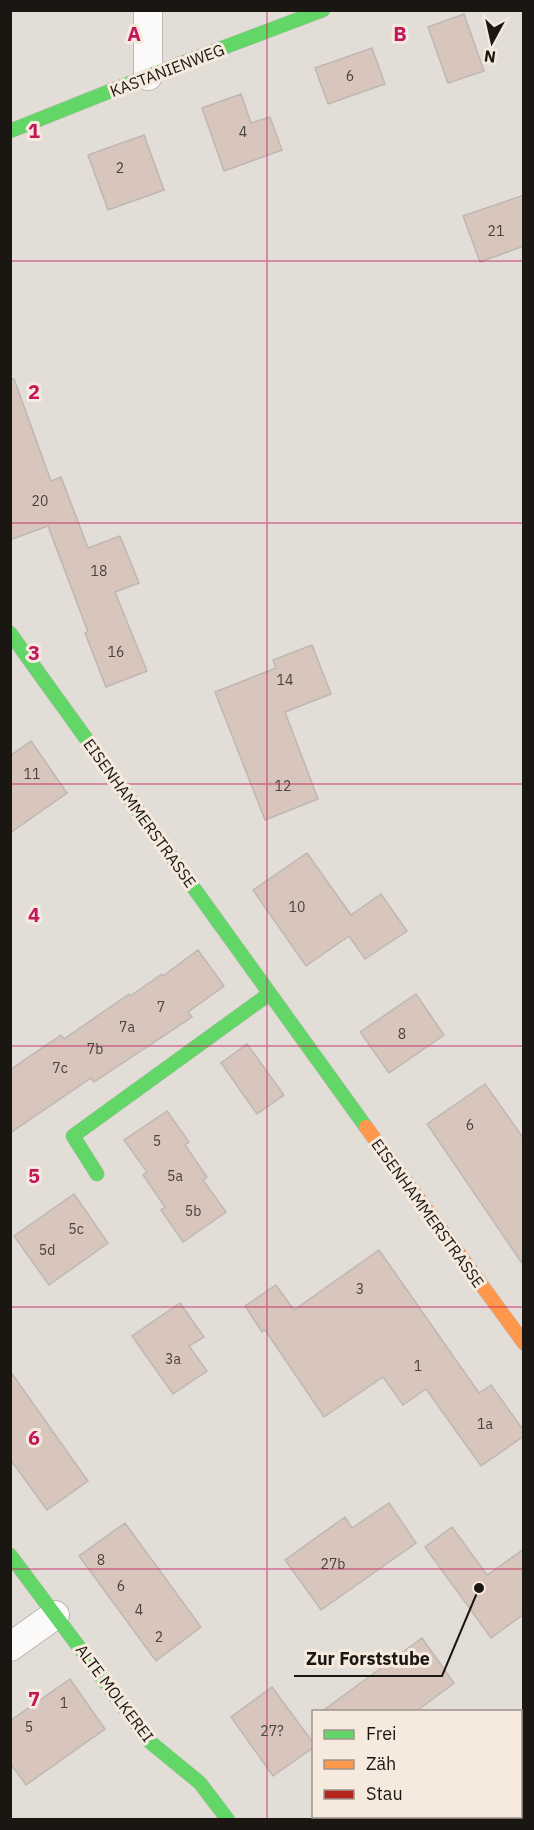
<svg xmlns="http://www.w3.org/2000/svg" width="534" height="1830" font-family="'IBM Plex Sans',sans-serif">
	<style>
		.building { fill: #d8c5bc; stroke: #bdb8b4; stroke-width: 1.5 }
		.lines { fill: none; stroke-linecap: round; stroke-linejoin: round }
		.street-casing { stroke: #bbb6b2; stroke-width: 30 }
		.fast-casing { stroke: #bbb6b2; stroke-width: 15 }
		.slow-casing { stroke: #bbb6b2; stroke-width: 15 }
		.jam-casing { stroke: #bbb6b2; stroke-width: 15 }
		.street { stroke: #fbfaf9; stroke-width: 28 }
		.fast { stroke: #63d668; stroke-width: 14 }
		.slow { stroke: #ff974d; stroke-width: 14 }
		.jam { stroke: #b3261e; stroke-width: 14 }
		.grid { fill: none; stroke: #c2185b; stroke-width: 1.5; stroke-opacity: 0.55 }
		.labels { text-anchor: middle; stroke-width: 6; stroke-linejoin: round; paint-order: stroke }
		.number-label { font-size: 14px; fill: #4a423c }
		.street-label { font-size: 16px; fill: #1a1612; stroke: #f6eadf }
		.grid-label { font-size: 20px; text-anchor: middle; font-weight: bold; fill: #c2185b; stroke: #f6eadf; stroke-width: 6; stroke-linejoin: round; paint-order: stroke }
		.leader { fill: none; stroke: #1a1612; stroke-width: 2 }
		.callout-dot { fill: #1a1612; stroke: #f6eadf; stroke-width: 2 }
		.callout-label { font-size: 18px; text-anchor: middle; font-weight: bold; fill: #1a1612; stroke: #f6eadf; stroke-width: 6; stroke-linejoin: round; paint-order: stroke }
	</style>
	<rect width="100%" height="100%" fill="#e3ddd7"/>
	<path class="building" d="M464,14L484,71L448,83L428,27Z
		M372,48L385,84L328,104L315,68Z
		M241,94L251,123L270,117L282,150L224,171L202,108Z
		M144,135L164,190L108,210L88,155Z
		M524,195V246L480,262L463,216Z
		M10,379H14L51,481L61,477L88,548L120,536L139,583L115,592L147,671L106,687L85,633L88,632L48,526L10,540Z
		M312,645L331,694L285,712L318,799L265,820L215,692L276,668L273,660Z
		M31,741L67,793L10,833V756Z
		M307,853L351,915L381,894L407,931L365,959L349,936L306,966L253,890Z
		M198,950L224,986L188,1012L192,1017L94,1082L91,1078L10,1133V1070L61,1035L64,1039L129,994L130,996L162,974L163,976Z
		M416,994L444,1035L389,1073L360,1032Z
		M247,1044L284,1095L257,1114L221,1063Z
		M485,1084L524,1139V1266L427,1124Z
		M167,1111L189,1142L185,1145L207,1177L203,1180L226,1212L183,1242L161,1210L165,1207L143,1175L147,1172L124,1140Z
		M74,1194L108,1243L49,1285L14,1236Z
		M379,1250L479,1393L491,1385L524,1431V1436L481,1466L426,1389L403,1405L383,1377L324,1417L265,1330L262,1332L245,1306L276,1285L294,1310Z
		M180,1303L204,1337L189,1346L207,1371L173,1394L132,1336Z
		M10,1371L88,1481L47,1510L10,1459Z
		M389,1503L416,1543L321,1610L285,1560L345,1517L352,1528Z
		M125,1523L201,1627L156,1661L79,1556Z
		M452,1527L487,1575L524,1549V1614L491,1638L425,1547Z
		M422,1638L454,1683L415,1712H321Z
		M70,1679L105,1729L26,1785L10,1763V1721Z
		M272,1687L314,1744V1747L273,1776L231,1717Z"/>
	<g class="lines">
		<g class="street-casing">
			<path id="street" d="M148,10V76
				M10,1647L55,1615"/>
		</g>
		<g class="fast-casing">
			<path id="fast" d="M10,131L148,76L323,10
				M10,633L366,1127
				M97,1174L73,1136L269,994
				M10,1555L150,1742L200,1783L228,1820"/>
		</g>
		<g class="slow-casing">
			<path id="slow" d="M366,1127L524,1343"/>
		</g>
		<g class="jam-casing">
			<path id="jam" d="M520,1736L524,1734
				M401,1820L406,1816"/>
		</g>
		<use href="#street" class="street"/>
		<use href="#fast" class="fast"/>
		<use href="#slow" class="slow"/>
		<use href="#jam" class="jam"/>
	</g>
	<path class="grid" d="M267,10V1820M10,261H524M10,523H524M10,784H524M10,1046H524M10,1307H524M10,1569H524"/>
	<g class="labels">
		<g class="number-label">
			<text x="350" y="81">6</text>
			<text x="243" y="137">4</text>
			<text x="120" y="173">2</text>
			<text x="496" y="236">21</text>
			<text x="40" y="506">20</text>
			<text x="99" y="576">18</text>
			<text x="116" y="657">16</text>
			<text x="285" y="685">14</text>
			<text x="32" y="779">11</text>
			<text x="283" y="791">12</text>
			<text x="297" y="912">10</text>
			<text x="161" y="1012">7</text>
			<text x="127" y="1032">7a</text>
			<text x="402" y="1039">8</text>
			<text x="95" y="1054">7b</text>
			<text x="60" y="1073">7c</text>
			<text x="470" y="1130">6</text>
			<text x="157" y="1146">5</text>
			<text x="175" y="1181">5a</text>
			<text x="193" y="1216">5b</text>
			<text x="76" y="1234">5c</text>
			<text x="47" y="1255">5d</text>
			<text x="360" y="1294">3</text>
			<text x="173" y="1364">3a</text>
			<text x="418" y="1371">1</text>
			<text x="485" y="1429">1a</text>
			<text x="101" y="1565">8</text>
			<text x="333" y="1569">27b</text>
			<text x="121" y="1591">6</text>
			<text x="139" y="1615">4</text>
			<text x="159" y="1642">2</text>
			<text x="64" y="1708">1</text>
			<text x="29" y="1732">5</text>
			<text x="272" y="1736">27?</text>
		</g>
		<g class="street-label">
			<text transform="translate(167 70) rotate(-21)" y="6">KASTANIENWEG</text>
			<text transform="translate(140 813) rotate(54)" y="6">EISENHAMMERSTRASSE</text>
			<text transform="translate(428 1213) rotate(54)" y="6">EISENHAMMERSTRASSE</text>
			<text transform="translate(115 1693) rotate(53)" y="6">ALTE MOLKEREI</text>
		</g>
	</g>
	<g class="grid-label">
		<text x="134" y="41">A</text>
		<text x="400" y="41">B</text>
		<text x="34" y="138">1</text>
		<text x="34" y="399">2</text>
		<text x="34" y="660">3</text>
		<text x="34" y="922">4</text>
		<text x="34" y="1183">5</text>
		<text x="34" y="1445">6</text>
		<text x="34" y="1706">7</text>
	</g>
	<path class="leader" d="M479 1588L442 1676H294"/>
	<circle class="callout-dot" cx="479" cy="1588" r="6"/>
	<g class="callout-label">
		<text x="368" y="1665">Zur Forststube</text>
	</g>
	<rect width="534" height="1830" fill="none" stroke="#1a1612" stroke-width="24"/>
	<rect x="312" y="1710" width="210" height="108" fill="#f6eadf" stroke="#9e958d" stroke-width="1.5"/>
	<rect x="324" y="1730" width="30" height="9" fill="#63d668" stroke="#9e958d" stroke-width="1.5"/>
	<text x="366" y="1740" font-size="18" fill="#1a1612">Frei</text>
	<rect x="324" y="1760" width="30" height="9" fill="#ff974d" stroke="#9e958d" stroke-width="1.5"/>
	<text x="366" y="1770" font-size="18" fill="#1a1612">Zäh</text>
	<rect x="324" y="1790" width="30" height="9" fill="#b3261e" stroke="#9e958d" stroke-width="1.5"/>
	<text x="366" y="1800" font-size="18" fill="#1a1612">Stau</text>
	<g transform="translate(492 42) rotate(188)" stroke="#f6eadf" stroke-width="4.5" paint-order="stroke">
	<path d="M0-4.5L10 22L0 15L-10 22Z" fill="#1a1612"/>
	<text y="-9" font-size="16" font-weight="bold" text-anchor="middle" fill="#1a1612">N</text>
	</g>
</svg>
